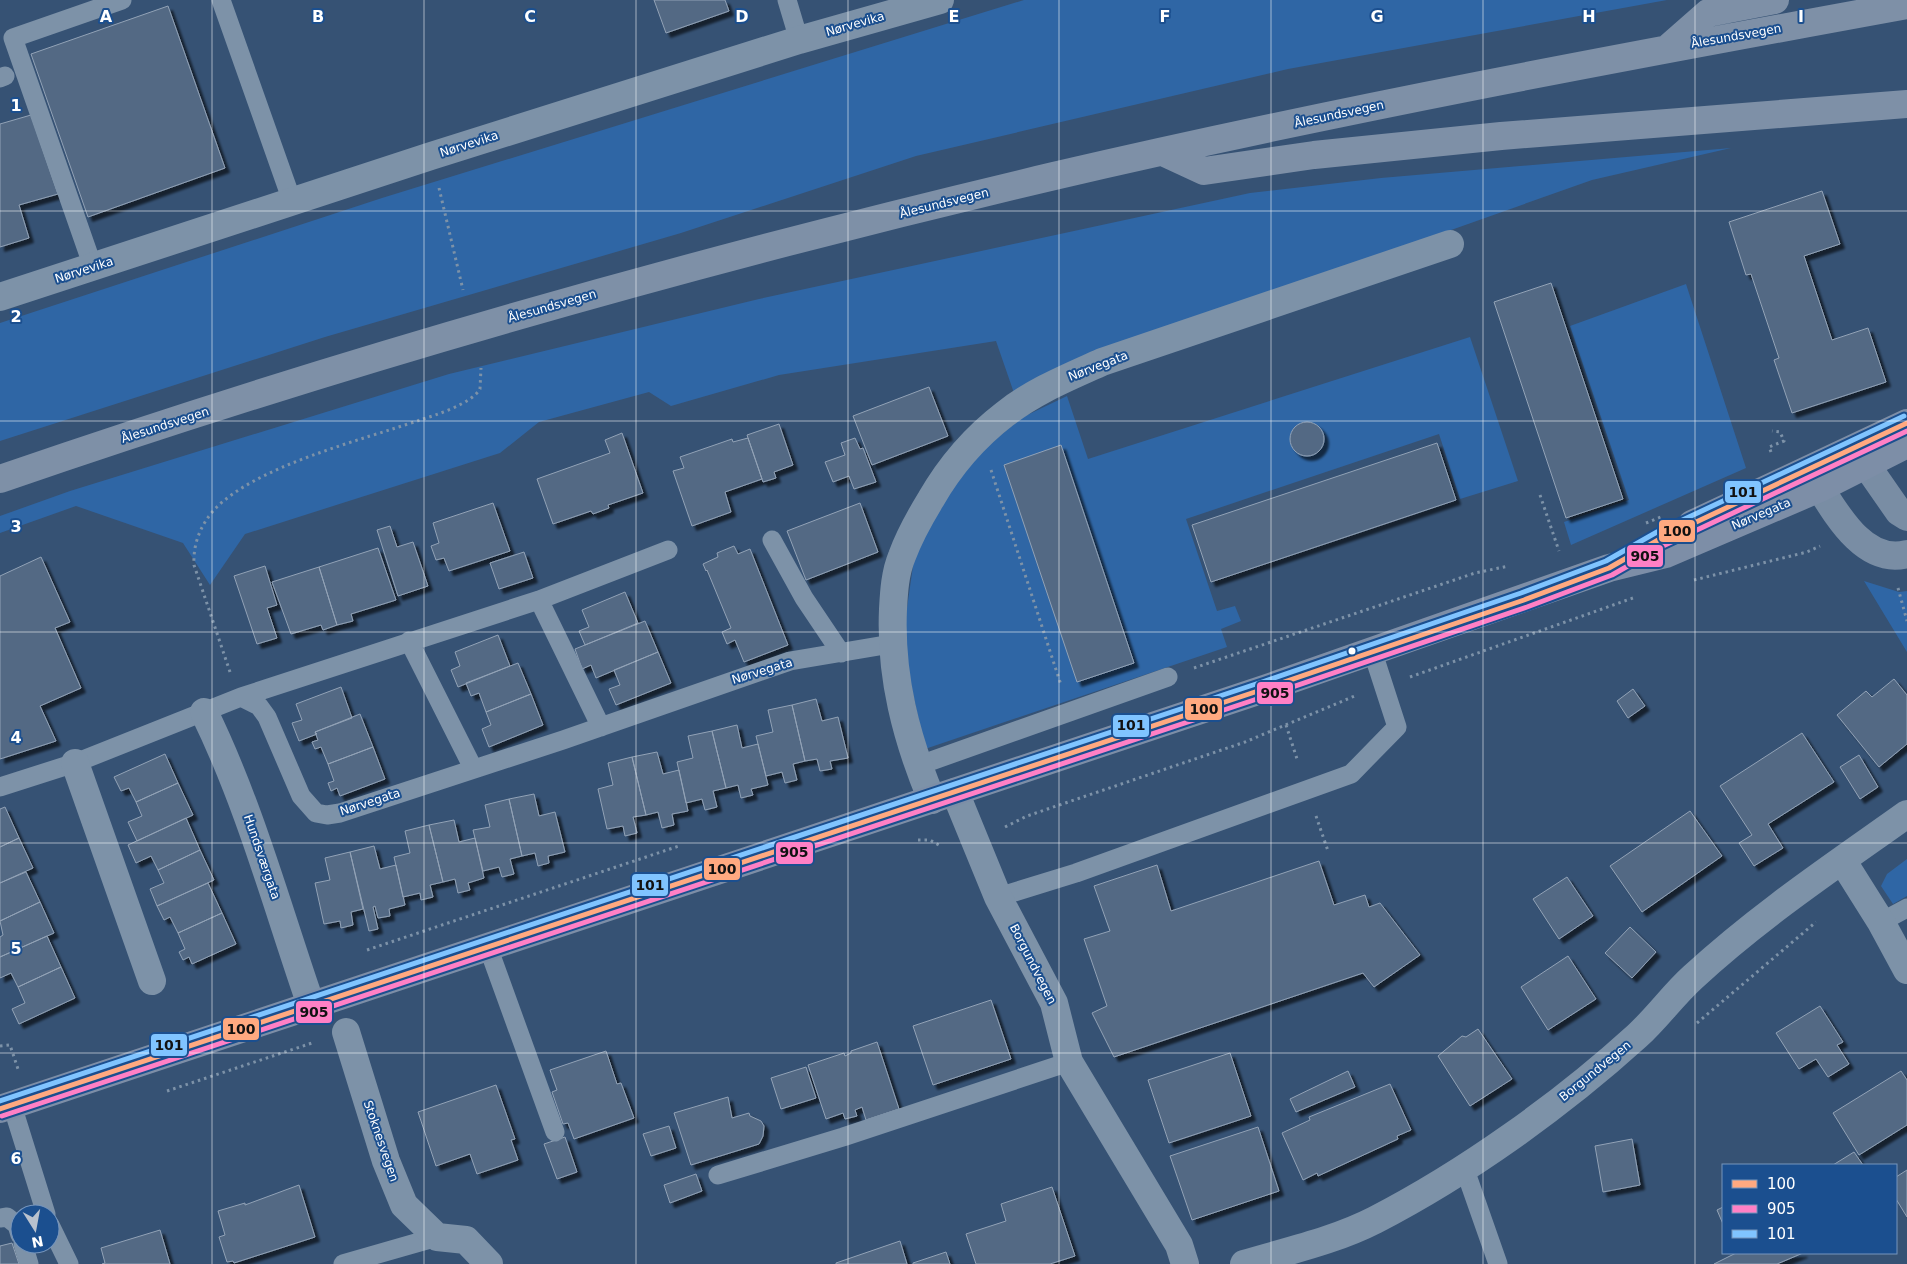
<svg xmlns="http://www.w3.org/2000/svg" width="1907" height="1264" font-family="'DejaVu Sans',sans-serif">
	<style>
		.green { fill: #2f66a5 }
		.building { fill: #526984; stroke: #92a2b6; filter: url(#shadow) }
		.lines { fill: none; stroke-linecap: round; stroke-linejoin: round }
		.path { stroke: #7d92a8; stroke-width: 3; stroke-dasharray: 2.5 4; stroke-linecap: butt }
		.service { stroke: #7d92a8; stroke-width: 19 }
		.minor { stroke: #7d92a8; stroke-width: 28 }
		.secondary { stroke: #798da4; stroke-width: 28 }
		.primary { stroke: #7d8ea7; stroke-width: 28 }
		.trunk { stroke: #7e90a7; stroke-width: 28 }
		.bus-1-casing { stroke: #1b4f8f; stroke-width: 9 }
		.bus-2-casing { stroke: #1b4f8f; stroke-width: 9 }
		.bus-3-casing { stroke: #1b4f8f; stroke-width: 9 }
		.bus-1 { stroke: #ffa980; stroke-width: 5 }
		.bus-2 { stroke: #ff80c5; stroke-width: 5 }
		.bus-3 { stroke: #80c4ff; stroke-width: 5 }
		.grid { fill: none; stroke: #fff; stroke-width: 1; stroke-opacity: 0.55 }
		.bus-dot { fill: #fff; stroke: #1b4f8f; stroke-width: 2 }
		.labels { text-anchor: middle; stroke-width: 4; stroke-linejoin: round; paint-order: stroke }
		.street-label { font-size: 12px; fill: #fff; stroke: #1b4f8f }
		.grid-label { font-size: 16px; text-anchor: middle; font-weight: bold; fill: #fff; stroke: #1b4f8f; stroke-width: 4; stroke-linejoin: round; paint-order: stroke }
		.line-badge { stroke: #1b4f8f; stroke-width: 2 }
		.pale-badge-label { font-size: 14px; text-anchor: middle; font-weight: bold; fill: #111 }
	</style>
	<defs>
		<filter id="shadow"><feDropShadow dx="4.5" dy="4.5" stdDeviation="1" flood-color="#0009"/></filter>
	</defs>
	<rect width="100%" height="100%" fill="#365274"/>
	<path class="green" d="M1024,0H1667L1288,69L916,156L681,233L325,337L0,441V323L382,198Z
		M1731,148L1592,180L1389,252L1014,393L996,341L779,375L671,406L649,392L539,422L500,453L245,534L210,585L183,543L76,506L0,533V516L70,491L449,374L759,299L1250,193L1381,178Z
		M1686,284L1746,468L1571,545L1564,522L1629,500L1570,326Z
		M1470,337L1518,481L1460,499L1439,434L1186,519L1217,611L1235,606L1241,621L1221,629L1227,647L925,749L902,643L915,552L951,489L982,451L1021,418L1067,396L1088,459Z
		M1864,581L1899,592L1907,591V652Z
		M1907,859V896L1893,904L1881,886L1887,874Z"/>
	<path class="building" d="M654,0H725L729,11L666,33Z
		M168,6L225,168L88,217L31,54Z
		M31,115L58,194L19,205L29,238L0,247V124Z
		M1822,191L1840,244L1804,256L1832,340L1868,328L1886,382L1792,413L1774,360L1779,358L1751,274L1746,275L1729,222Z
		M1551,283L1623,499L1566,518L1494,302Z
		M929,387L948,436L872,465L853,416Z
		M1290 439a17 17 0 1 1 34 0a17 17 0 1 1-34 0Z
		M779,424L793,465L774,472L776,478L763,482L747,435Z
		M622,433L643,493L608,505L609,508L593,514L591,511L553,524L537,479L610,453L605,440Z
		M748,438L762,479L725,492L731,512L692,526L673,471L684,468L680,457L732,439L733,442Z
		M855,438L860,449L863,448L876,482L854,489L849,476L833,482L825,462L845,455L841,443Z
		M1437,443L1456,500L1211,582L1192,525Z
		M1061,445L1134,663L1077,682L1004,465Z
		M493,503L510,551L449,571L444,558L436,560L431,546L439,543L433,523Z
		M860,503L878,552L806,580L787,531Z
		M390,526L397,547L413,542L428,586L398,596L377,530Z
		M734,546L738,554L750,549L788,645L744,662L735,640L727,644L722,632L731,628L707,570L706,571L703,564L718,557L717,553Z
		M378,548L396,600L351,614L353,621L337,625L319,567Z
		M524,552L533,578L499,589L490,563Z
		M41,557L70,622L55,628L81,688L40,706L56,741L0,759V576Z
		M265,566L277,605L267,608L277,638L257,644L234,576Z
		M319,567L337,625L323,630L321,625L291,634L272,582Z
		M625,592L638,623L585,645L579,631L589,627L582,610Z
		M645,621L658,652L596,678L591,665L582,669L575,649Z
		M498,635L510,666L458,687L451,670L460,666L455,652Z
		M658,652L671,683L616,705L609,689L620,685L614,670Z
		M518,663L531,694L486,712L479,693L471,696L466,683Z
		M1894,679L1907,695V744L1879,767L1837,715L1866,691L1872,697Z
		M341,687L352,718L315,732L317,734L299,741L292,723L302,720L296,704Z
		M1633,689L1645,706L1628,718L1617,701Z
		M531,694L543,725L489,747L482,729L491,725L486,712Z
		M816,699L822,721L838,717L848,758L830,761L832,769L820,771L817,759L805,761L792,705Z
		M792,705L805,761L793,764L797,780L785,783L782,772L766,776L756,736L773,732L768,710Z
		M360,714L373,747L328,764L321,747L315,749L312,742L318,740L315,732Z
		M737,725L742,748L758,744L768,785L751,789L753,795L741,798L738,785L726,788L712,731Z
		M712,731L726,788L713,791L717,807L705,810L702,799L686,803L677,762L693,758L688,736Z
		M1802,733L1834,782L1768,824L1783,848L1754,866L1739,843L1752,835L1720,786Z
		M373,747L385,779L340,796L337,788L331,791L328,783L334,781L328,764Z
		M657,752L663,774L679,770L688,811L672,814L674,825L662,828L658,812L646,815L632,757Z
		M165,754L178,783L136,802L129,788L121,791L114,777Z
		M1859,755L1878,787L1860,799L1840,767Z
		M632,757L646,815L633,817L637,833L625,836L623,826L607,829L598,789L613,785L608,763Z
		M178,783L193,815L137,841L128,822L142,816L136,802Z
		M534,794L539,816L555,812L565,852L548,856L549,863L538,866L535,853L522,856L509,799Z
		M509,799L522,856L510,859L514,874L502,877L499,867L483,871L473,830L490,827L485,805Z
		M5,807L19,838L0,847V809Z
		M1690,811L1722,856L1642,912L1610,866Z
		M186,818L200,850L158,870L151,856L136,863L128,845Z
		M454,820L459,842L475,838L484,878L468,883L470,890L458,893L455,879L443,882L429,825Z
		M429,825L443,882L430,885L433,897L421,900L420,893L403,897L394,857L410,853L405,831Z
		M19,838L33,868L0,883V847Z
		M374,846L380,869L396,865L405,905L389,909L390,916L378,918L375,906L373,907L378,929L369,931L350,852Z
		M200,850L214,880L157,906L150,889L164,883L158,870Z
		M350,852L363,909L351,912L353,925L341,928L340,921L324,924L315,883L330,880L325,858Z
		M1319,861L1334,905L1365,895L1369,907L1380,903L1420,955L1374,987L1363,973L1114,1057L1092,1013L1107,1006L1084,939L1110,931L1094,886L1157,865L1171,911Z
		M26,872L40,902L0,921V883Z
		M1567,877L1593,916L1559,939L1533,899Z
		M208,883L222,913L178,933L170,917L164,920L157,906Z
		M40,902L54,933L0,957V937L3,935L0,921Z
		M222,913L236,944L192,964L189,957L183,960L179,952L185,949L178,933Z
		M1630,927L1656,952L1632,978L1605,953Z
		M47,936L61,967L18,987L11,973L0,978V957Z
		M1568,956L1596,999L1548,1030L1521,987Z
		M61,967L75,998L19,1024L12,1009L25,1003L18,987Z
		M991,1000L1011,1059L933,1085L913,1026Z
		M1820,1006L1843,1042L1837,1045L1849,1064L1828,1077L1816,1059L1799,1069L1776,1033Z
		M1478,1029L1512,1079L1470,1106L1438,1056L1462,1036L1466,1037Z
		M877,1042L899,1109L866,1120L862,1107L855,1110L857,1116L845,1119L843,1113L826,1119L808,1065L844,1053L845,1056L851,1053V1051Z
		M606,1051L617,1084L621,1083L634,1118L574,1139L568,1123L563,1124L552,1092L557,1090L550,1070Z
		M1230,1053L1251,1116L1169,1143L1148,1080Z
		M806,1067L816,1098L781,1109L771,1078Z
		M1348,1071L1355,1087L1296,1112L1290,1099Z
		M1901,1071L1907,1080V1125L1859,1155L1833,1113Z
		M1390,1084L1411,1130L1397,1136L1398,1139L1318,1176L1317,1173L1303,1180L1282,1133L1310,1120L1309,1117Z
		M496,1085L515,1139L511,1140L518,1160L477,1174L470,1154L436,1166L418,1112Z
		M728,1097L732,1118L749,1113L750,1116L761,1121L764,1126L763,1136L759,1144L691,1165L674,1113Z
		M669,1126L676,1148L651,1156L643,1134Z
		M1258,1127L1279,1191L1192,1220L1170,1156Z
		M565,1137L577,1172L557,1179L544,1144Z
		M1632,1139L1640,1185L1603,1192L1595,1146Z
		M1854,1152L1863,1165H1833Z
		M1907,1170V1217L1896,1199V1177Z
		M696,1174L702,1191L670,1203L664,1185Z
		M299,1185L315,1237L234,1263L233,1261L227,1262L219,1237L225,1235L218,1211L245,1203V1205Z
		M1052,1187L1075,1256L1050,1264H976L966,1234L1006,1221L1001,1204Z
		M1723,1207V1224L1717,1210Z
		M160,1230L170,1264H102L105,1263L101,1248Z
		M900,1241L907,1264H836V1263Z
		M12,1243L19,1264H0V1246Z
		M946,1252L950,1264H913V1263Z
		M1736,1253H1803L1777,1264H1714Z"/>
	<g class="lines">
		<path class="path" d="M439,188L463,290
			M1771,452L1769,447L1784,441L1780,432L1772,431
			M991,470L1061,685
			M1540,495L1559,551
			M1646,523L1661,517
			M1694,580L1807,552L1820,546
			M1898,588L1907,621
			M1194,668L1475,573L1509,566
			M230,672L194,565C193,544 200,526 214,510C255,466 362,440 420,420C436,415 471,404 480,389L481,368
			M1410,677L1633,598
			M1286,725L1298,762
			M1316,816L1328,851
			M1005,827L1027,816L1245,742L1357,695
			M918,840H930L942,847
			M367,950L679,846
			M1697,1023L1816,922
			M0,1046L10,1045L18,1069
			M167,1091L315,1042"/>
		<path class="service" d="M221,0L292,201
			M787,0L799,40
			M0,78L5,76
			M93,267L13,38L122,0
			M772,540L804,598L841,653
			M539,600L601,727
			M409,641L473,768
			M241,697L259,706L267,717L301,796L316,813L327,815L340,813L563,740L790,661L891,644
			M917,766L1168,677
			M0,787L75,763L241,697L539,600L668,550
			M998,897L1076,873L1351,774L1397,727L1373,653
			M1881,922L1907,908
			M488,947L555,1132
			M12,1105L46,1214
			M1464,1167L1498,1264
			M718,1175L843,1137L1069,1062
			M0,1218L7,1217L17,1225L20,1235
			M50,1225L69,1264
			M23,1244L29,1264
			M343,1264L437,1237"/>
		<path class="minor" d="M0,297L431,156L799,40L940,0
			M204,712C250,806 277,907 311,1005
			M75,763L152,981
			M955,792L998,897L1054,1003L1069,1062L1179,1245L1185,1264
			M932,800C906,738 890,676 893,609C894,591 895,573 902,556C909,537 920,517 931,499C950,466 975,437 1005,414C1034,391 1069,377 1102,362L1450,244
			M1842,860L1881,922L1907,970
			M346,1032L386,1161L404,1205L437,1237L466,1240L489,1264
			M1244,1264C1287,1251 1334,1241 1375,1220C1466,1173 1561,1105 1637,1036C1657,1018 1673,995 1693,977C1759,916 1834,866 1907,814"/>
		<path class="secondary" d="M1907,517L1899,512L1867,466L1836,458L1820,488C1838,517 1866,565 1907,554"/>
		<path class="primary" d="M1692,524L1907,423
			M0,1109L1267,688L1609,568L1666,554L1820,488L1907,444"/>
		<path class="trunk" d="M1667,49L1708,13L1775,0
			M1163,152L1204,171L1314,155L1501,136L1907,104
			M0,479C345,360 698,260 1054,176C1337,110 1622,57 1907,5"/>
		<g class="bus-1-casing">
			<path id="bus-1" d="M0,1109L1267,688L1524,600L1609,568L1660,539L1907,423"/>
		</g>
		<g class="bus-2-casing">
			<path id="bus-2" d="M2,1116L1269,695L1527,607L1612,575L1663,546L1907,431"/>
		</g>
		<g class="bus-3-casing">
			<path id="bus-3" d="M0,1101L1265,681L1521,593L1606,561L1657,532L1904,416"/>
		</g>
		<use href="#bus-1" class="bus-1"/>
		<use href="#bus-2" class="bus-2"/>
		<use href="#bus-3" class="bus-3"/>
	</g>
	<path class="grid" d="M212,0V1264M424,0V1264M636,0V1264M848,0V1264M1059,0V1264M1271,0V1264M1483,0V1264M1695,0V1264M0,211H1907M0,421H1907M0,632H1907M0,843H1907M0,1053H1907"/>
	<circle class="bus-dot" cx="1352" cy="651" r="4.5"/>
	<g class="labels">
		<g class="street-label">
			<text transform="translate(855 24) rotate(-16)" y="4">Nørvevika</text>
			<text transform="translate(1736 36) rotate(-10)" y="4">Ålesundsvegen</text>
			<text transform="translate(1339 114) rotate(-12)" y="4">Ålesundsvegen</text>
			<text transform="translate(469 144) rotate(-18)" y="4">Nørvevika</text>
			<text transform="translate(944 203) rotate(-14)" y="4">Ålesundsvegen</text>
			<text transform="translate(84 270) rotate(-18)" y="4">Nørvevika</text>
			<text transform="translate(552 306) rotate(-16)" y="4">Ålesundsvegen</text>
			<text transform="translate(1098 366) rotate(-21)" y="4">Nørvegata</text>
			<text transform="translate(165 425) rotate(-18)" y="4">Ålesundsvegen</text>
			<text transform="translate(1761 514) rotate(-23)" y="4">Nørvegata</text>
			<text transform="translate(762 671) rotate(-17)" y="4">Nørvegata</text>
			<text transform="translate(370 802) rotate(-18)" y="4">Nørvegata</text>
			<text transform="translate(262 857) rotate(71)" y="4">Hundsværgata</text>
			<text transform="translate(1033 964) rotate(63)" y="4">Borgundvegen</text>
			<text transform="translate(1595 1071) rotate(-39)" y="4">Borgundvegen</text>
			<text transform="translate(381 1141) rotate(71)" y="4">Stoknesvegen</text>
		</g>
	</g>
	<g class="grid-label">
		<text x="106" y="22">A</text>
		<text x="318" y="22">B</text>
		<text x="530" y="22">C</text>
		<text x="742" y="22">D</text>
		<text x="954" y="22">E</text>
		<text x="1165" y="22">F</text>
		<text x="1377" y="22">G</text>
		<text x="1589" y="22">H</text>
		<text x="1801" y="22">I</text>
		<text x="16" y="111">1</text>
		<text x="16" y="322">2</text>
		<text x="16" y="532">3</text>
		<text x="16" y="743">4</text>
		<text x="16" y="954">5</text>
		<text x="16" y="1164">6</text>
	</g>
	<g class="line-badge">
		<rect x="1724" y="480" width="38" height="24" rx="5" fill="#80c4ff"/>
		<rect x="1658" y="519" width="38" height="24" rx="5" fill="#ffa980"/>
		<rect x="1626" y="544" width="38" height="24" rx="5" fill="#ff80c5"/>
		<rect x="1256" y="681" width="38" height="24" rx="5" fill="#ff80c5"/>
		<rect x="1184" y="697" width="39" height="24" rx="5" fill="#ffa980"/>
		<rect x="1112" y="714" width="38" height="24" rx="5" fill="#80c4ff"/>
		<rect x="775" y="841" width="39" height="24" rx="5" fill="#ff80c5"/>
		<rect x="703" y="857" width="38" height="24" rx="5" fill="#ffa980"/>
		<rect x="631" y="873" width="38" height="24" rx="5" fill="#80c4ff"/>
		<rect x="295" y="1000" width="38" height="24" rx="5" fill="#ff80c5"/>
		<rect x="222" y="1017" width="38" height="24" rx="5" fill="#ffa980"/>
		<rect x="150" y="1033" width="38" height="24" rx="5" fill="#80c4ff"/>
	</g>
	<g class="pale-badge-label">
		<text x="1743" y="497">101</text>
		<text x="1677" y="536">100</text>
		<text x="1645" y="561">905</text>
		<text x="1275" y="698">905</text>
		<text x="1204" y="714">100</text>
		<text x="1131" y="730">101</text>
		<text x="794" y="857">905</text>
		<text x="722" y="874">100</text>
		<text x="650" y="890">101</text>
		<text x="314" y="1017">905</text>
		<text x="241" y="1034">100</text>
		<text x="169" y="1050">101</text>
	</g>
	<rect x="1722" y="1164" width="175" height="90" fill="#1b4f8f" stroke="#7695bc"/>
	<rect x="1732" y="1180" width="25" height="8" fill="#ffa980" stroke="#7695bc"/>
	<text x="1767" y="1189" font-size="15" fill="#ffffff">100</text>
	<rect x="1732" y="1205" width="25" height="8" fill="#ff80c5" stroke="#7695bc"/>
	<text x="1767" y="1214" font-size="15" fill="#ffffff">905</text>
	<rect x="1732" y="1230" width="25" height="8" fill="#80c4ff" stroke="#7695bc"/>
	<text x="1767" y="1239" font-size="15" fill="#ffffff">101</text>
	<g transform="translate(35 1229) rotate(169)"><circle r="24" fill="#1b4f8f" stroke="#7695bc"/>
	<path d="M0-4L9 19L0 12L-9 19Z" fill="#b9c2ce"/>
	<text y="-8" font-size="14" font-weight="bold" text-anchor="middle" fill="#ffffff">N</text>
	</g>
</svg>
